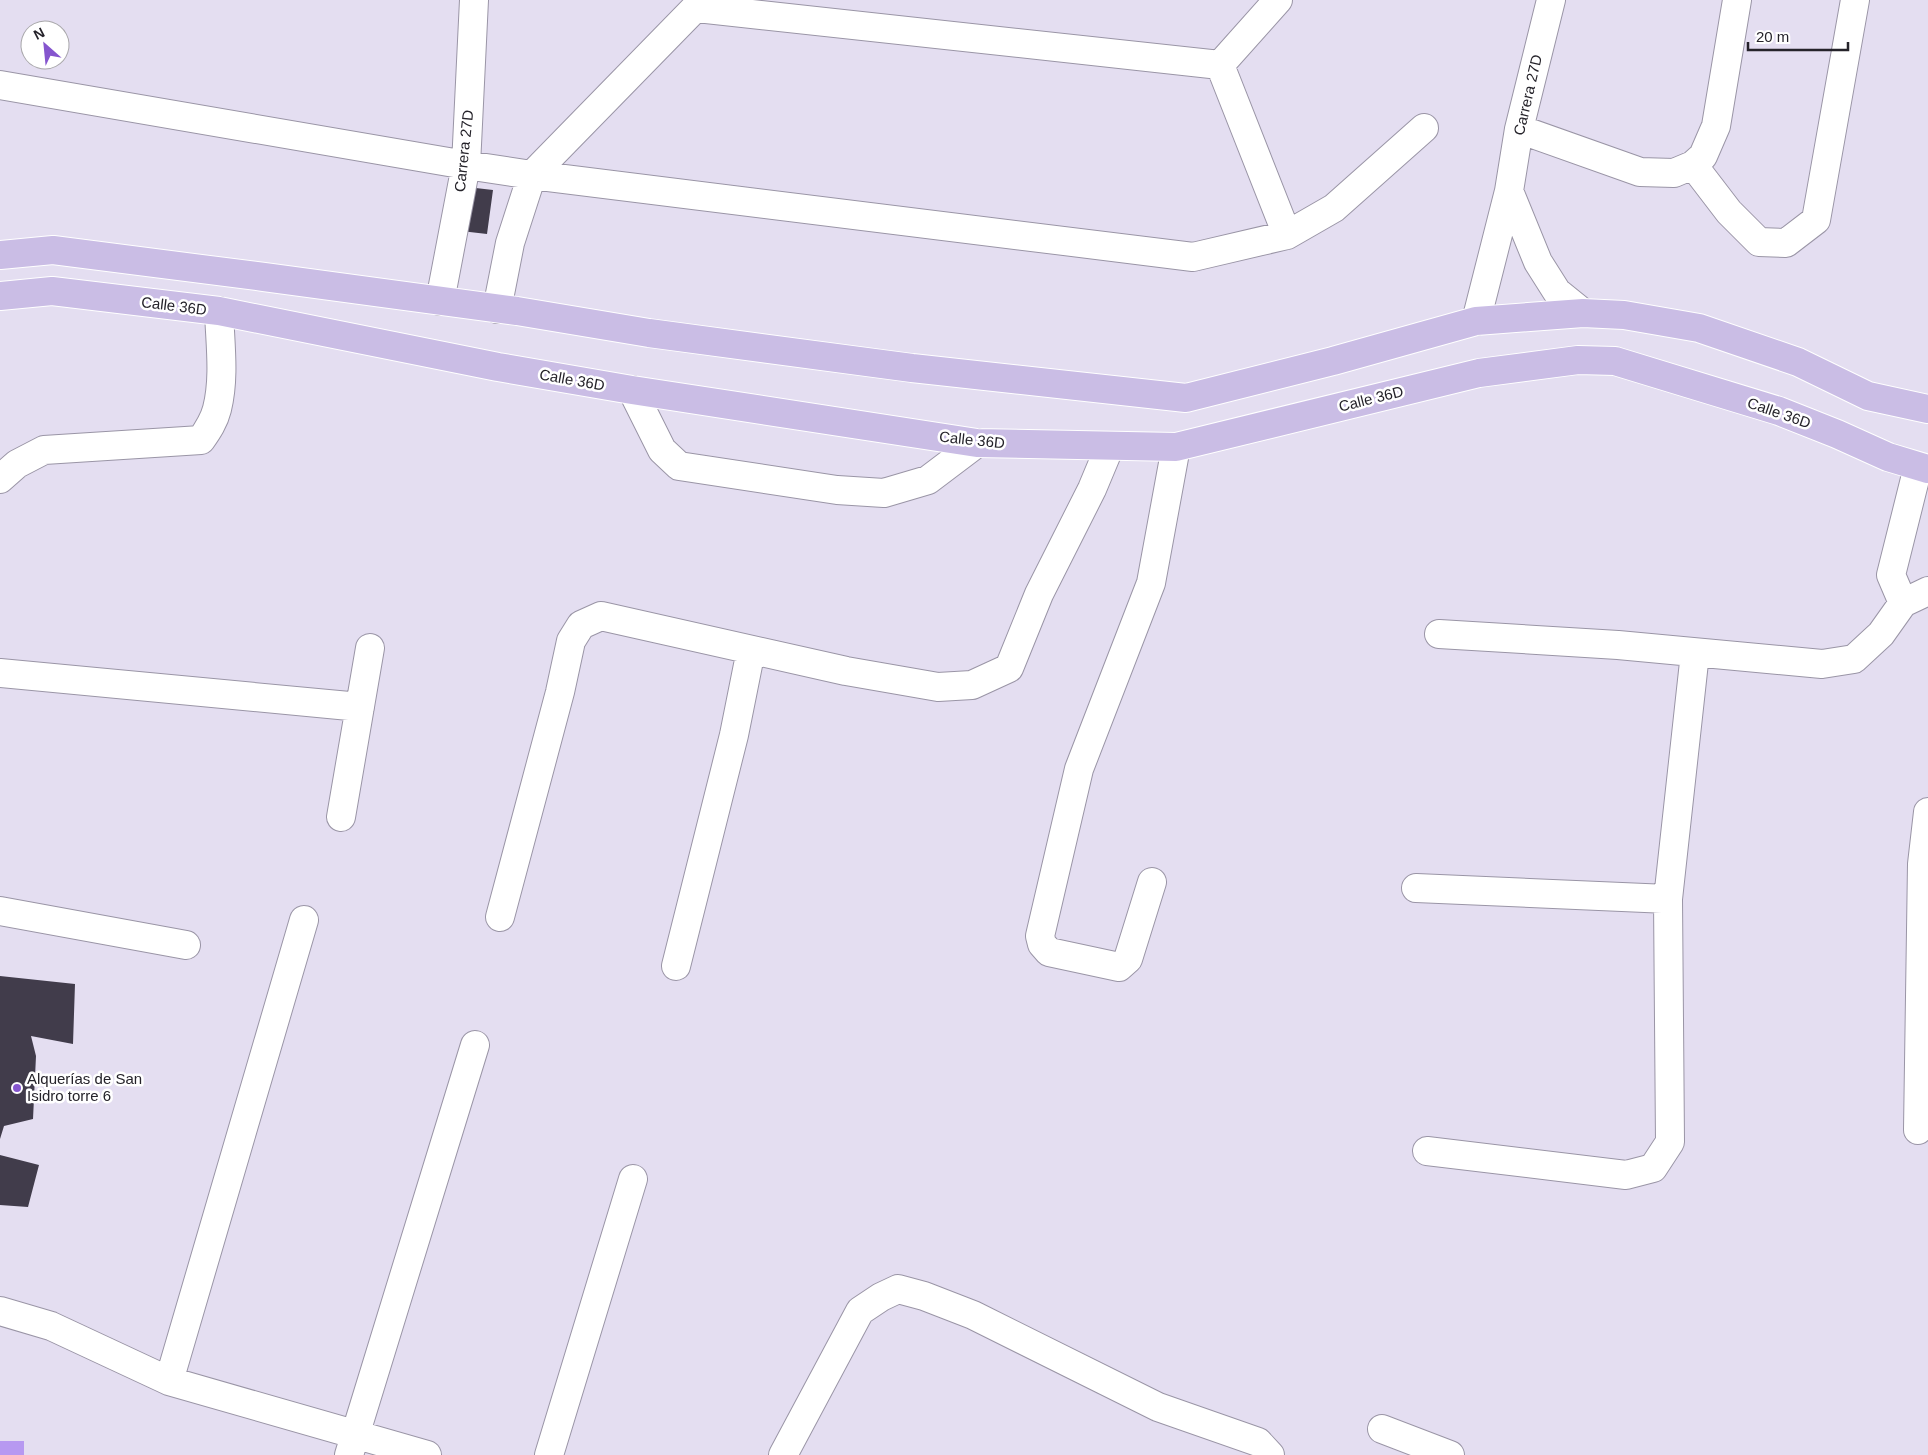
<svg xmlns="http://www.w3.org/2000/svg" width="1928" height="1455" font-family="Arial,sans-serif">
	<style>
		.water { fill: #b799f1 }
		.building { fill: #413c4b }
		.lines { fill: none; stroke-linecap: round; stroke-linejoin: round }
		.minor-casing { stroke: #9a95a6; stroke-width: 30 }
		.major-casing { stroke: #fff; stroke-width: 30 }
		.minor { stroke: #fff; stroke-width: 28 }
		.major { stroke: #cabde5; stroke-width: 28 }
		.poi-dot { fill: #8555ce; stroke: #fff; stroke-width: 2 }
		.labels { text-anchor: middle; stroke-width: 5; stroke-linejoin: round; paint-order: stroke }
		.street-label { font-size: 15px; fill: #25232a; stroke: #fff }
		.poi-label { font-size: 15px; fill: #25232a; stroke: #fff; text-anchor: start }
	</style>
	<rect width="100%" height="100%" fill="#e4def1"/>
	<path class="water" d="M0,1441H24V1455H0Z"/>
	<path class="building" d="M467,187L493,190L487,234L461,231Z
		M0,976L75,984L73,1044L31,1036L36,1056L33,1119L4,1126L0,1139Z
		M0,1155L39,1165L28,1207L0,1205Z"/>
	<g class="lines">
		<g class="minor-casing">
			<path id="minor" d="M697,8L1220,65L1287,235
				M1220,65L1278,0
				M0,85L466,165L532,175L1193,257L1287,235L1334,208L1424,128
				M1519,129L1640,172L1674,173L1693,165L1703,156L1716,126L1737,0
				M1693,165L1729,212L1759,242L1786,243L1816,220L1855,0
				M1509,191L1538,262L1557,292L1583,313
				M440,301L466,165L474,0
				M497,309L510,243L532,175L703,0
				M1476,321L1509,191L1519,129L1551,0
				M632,390L662,450L679,466L837,490L884,493L928,480L977,443
				M0,479L17,464L44,450L201,440C208,430 214,421 217,409C225,377 220,343 219,311
				M1903,603L1891,575L1918,467
				M1439,634L1618,645L1822,664L1854,659L1881,634L1903,603L1928,591
				M0,673L360,707
				M341,817L370,648
				M1152,882L1128,959L1119,967L1049,952L1042,944L1040,936L1079,769L1151,583L1176,447
				M1416,888L1668,899
				M0,911L186,945
				M500,917L560,692L571,641L581,625L601,616L846,671L938,687L972,685L1009,668L1039,594L1092,489L1110,446
				M676,966L734,735L751,650
				M1918,1130L1922,864L1928,812
				M1427,1151L1626,1175L1653,1168L1670,1142L1668,899L1695,653
				M0,1311L51,1326L169,1381L427,1455
				M169,1381L304,920
				M1382,1429L1450,1455
				M349,1455L475,1045
				M549,1455L633,1179
				M783,1455L860,1311L881,1297L898,1289L924,1296L973,1315L1158,1407L1258,1442L1270,1455"/>
		</g>
		<g class="major-casing">
			<path id="major" d="M0,255L53,250L264,277L517,311L649,333L912,368L1186,398L1333,361L1476,321L1583,313L1624,315L1699,328L1798,362L1868,396L1928,409
				M0,296L52,291L219,311L498,367L632,390L977,443L1176,447L1479,373L1578,360L1615,361L1779,411L1837,434L1888,457L1928,469"/>
		</g>
		<use href="#minor" class="minor"/>
		<use href="#major" class="major"/>
	</g>
	<circle class="poi-dot" cx="17" cy="1088" r="5"/>
	<g class="labels">
		<g class="street-label">
			<text transform="translate(1528 95) rotate(-77)" y="5">Carrera 27D</text>
			<text transform="translate(464 151) rotate(-84)" y="5">Carrera 27D</text>
			<text transform="translate(174 306) rotate(7)" y="5">Calle 36D</text>
			<text transform="translate(572 380) rotate(10)" y="5">Calle 36D</text>
			<text transform="translate(1371 399) rotate(-14)" y="5">Calle 36D</text>
			<text transform="translate(1779 413) rotate(19)" y="5">Calle 36D</text>
			<text transform="translate(972 440) rotate(6)" y="5">Calle 36D</text>
		</g>
		<g class="poi-label">
			<text x="27" y="1084">Alquerías de San<tspan x="27" dy="17">Isidro torre 6</tspan></text>
		</g>
	</g>
	<g transform="translate(45 45) rotate(333)"><circle r="24" fill="#ffffff" stroke="#a8a7aa"/>
	<path d="M0-4L9 19L0 12L-9 19Z" fill="#8555ce"/>
	<text y="-8" font-size="14" font-weight="bold" text-anchor="middle" fill="#25232a">N</text>
	</g>
	<path d="M1748 42v8h100v-8" fill="none" stroke="#25232a" stroke-width="2.5"/>
	<text x="1756" y="42" font-size="15" fill="#25232a" stroke="#ffffff" stroke-width="4" paint-order="stroke">20 m</text>
</svg>
